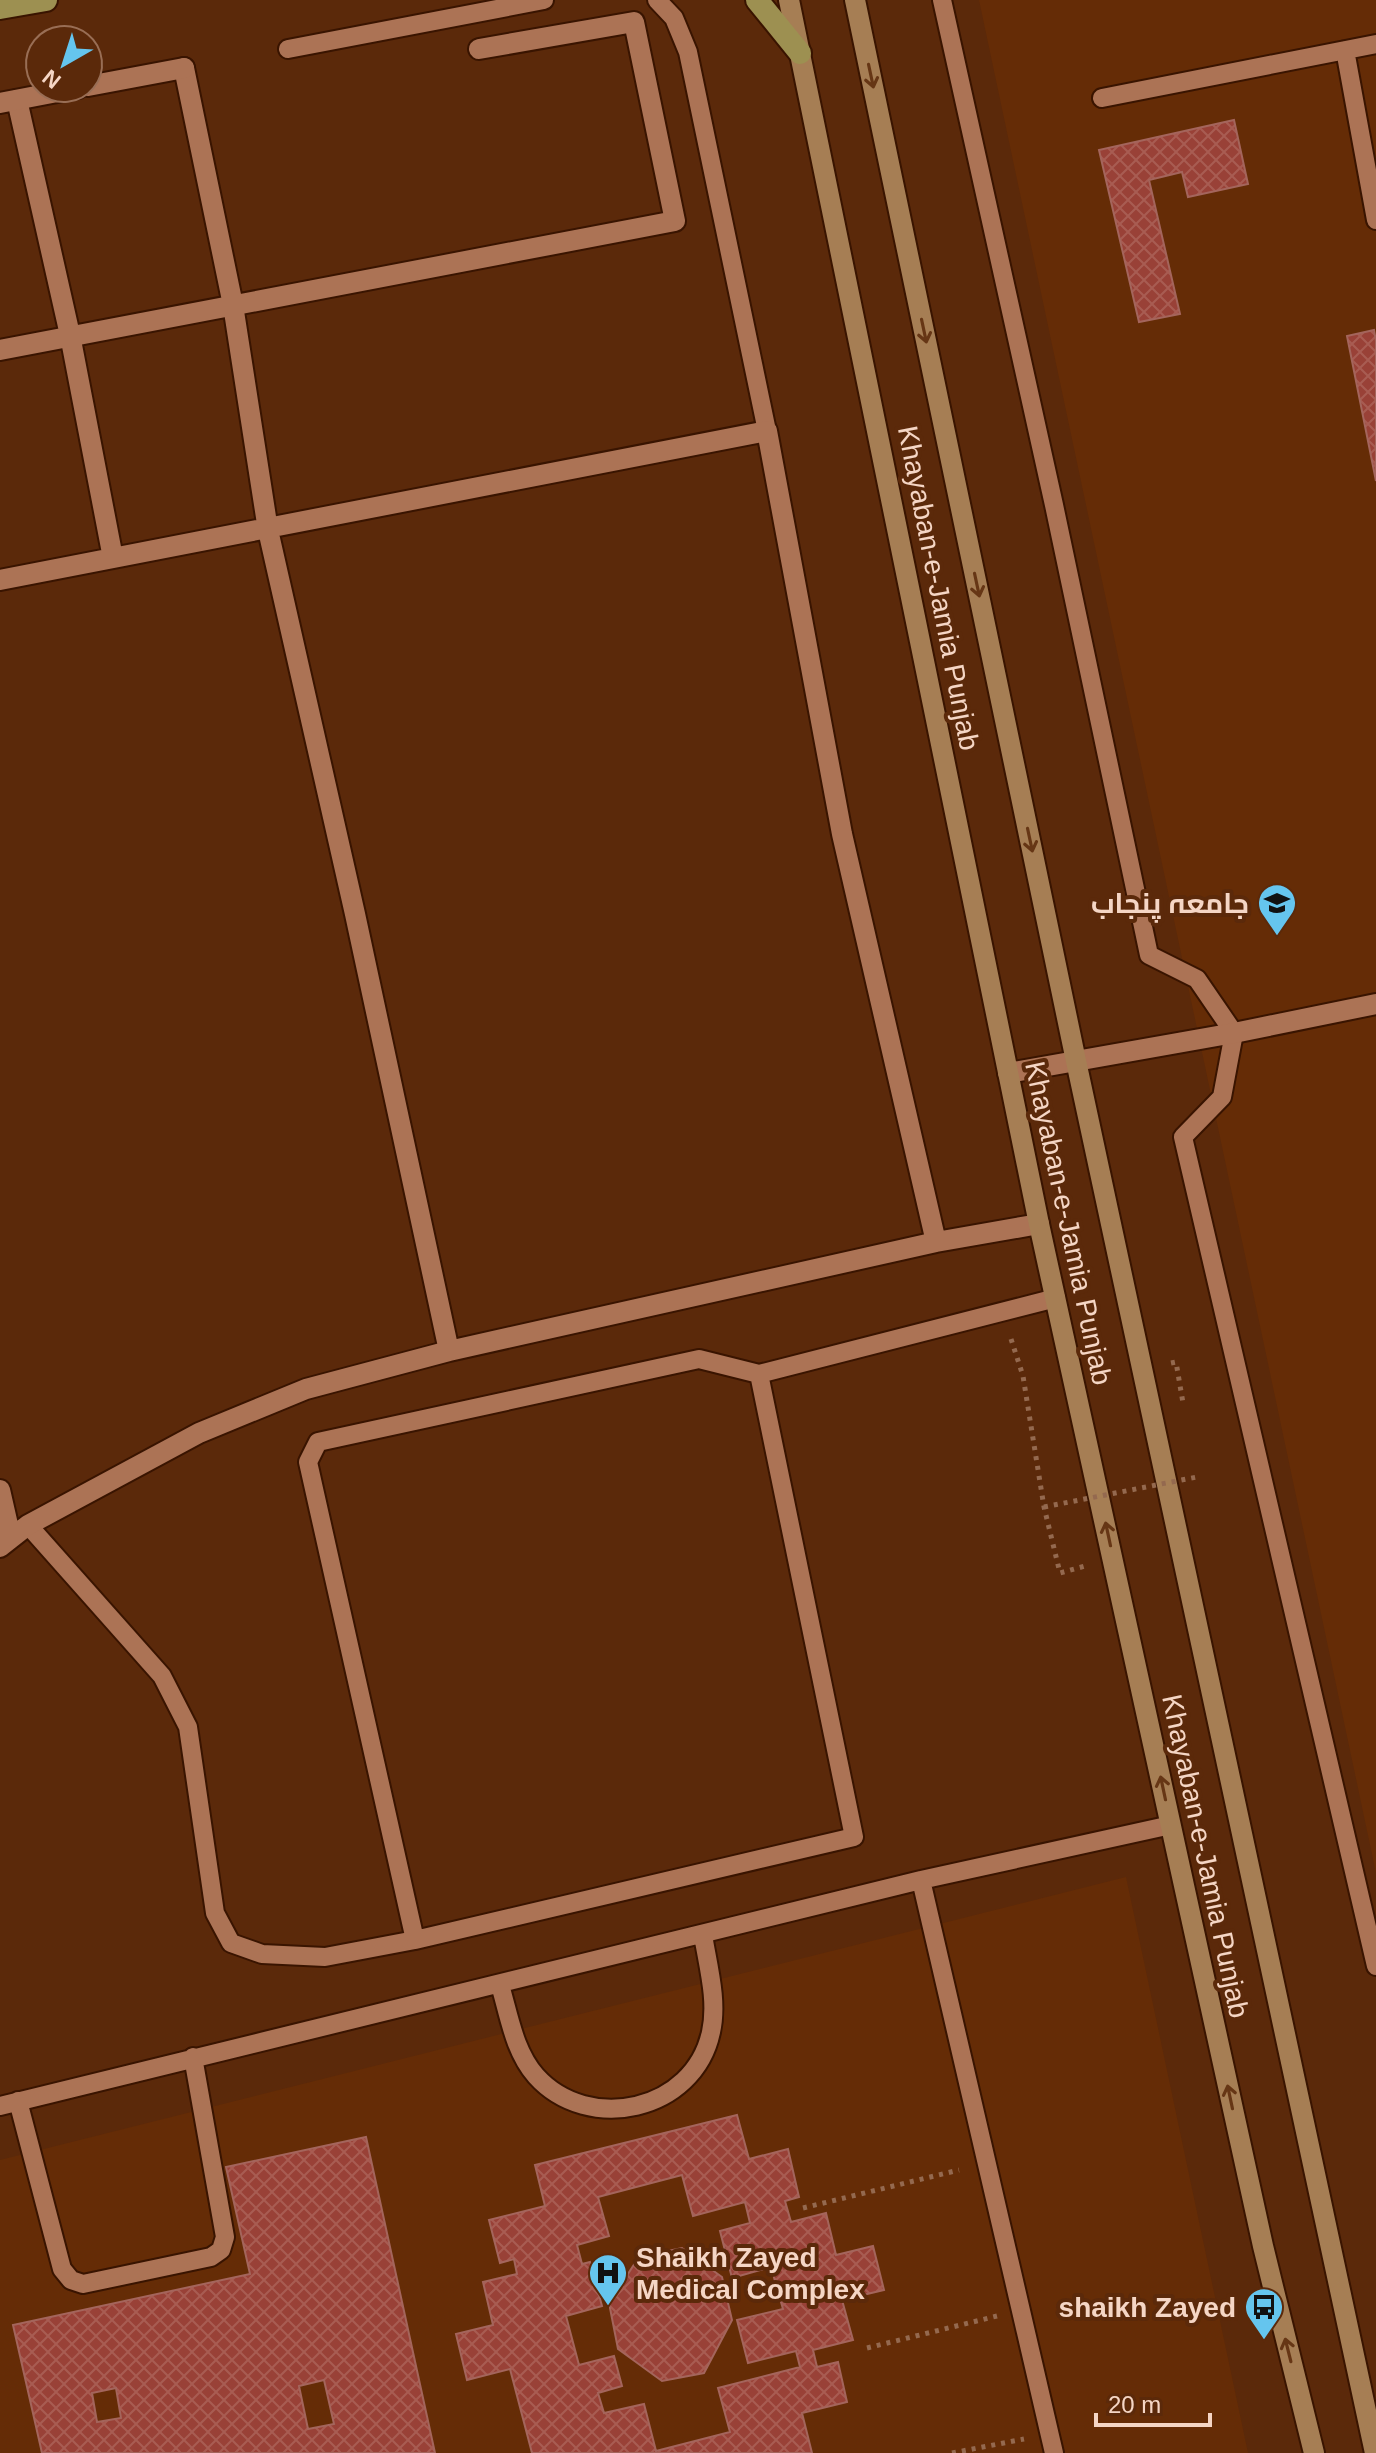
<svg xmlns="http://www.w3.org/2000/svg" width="1376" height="2453" font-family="Arial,Cairo,sans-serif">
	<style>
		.built { fill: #652c06 }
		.building { fill: url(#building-cross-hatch); stroke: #a4655c; stroke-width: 2; fill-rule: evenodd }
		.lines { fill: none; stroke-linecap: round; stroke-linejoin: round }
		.service-casing { stroke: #391400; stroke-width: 22 }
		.minor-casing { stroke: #391400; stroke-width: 24 }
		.tertiary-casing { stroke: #391400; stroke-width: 24 }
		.secondary-casing { stroke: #391400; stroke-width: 24 }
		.trunk-casing { stroke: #391400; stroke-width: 26 }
		.path { stroke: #94694f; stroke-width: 5; stroke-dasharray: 4 6; stroke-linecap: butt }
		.service { stroke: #ac7355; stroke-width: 18 }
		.minor { stroke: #ac7355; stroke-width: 20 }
		.tertiary { stroke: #ac7355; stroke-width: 20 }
		.secondary { stroke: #a67e54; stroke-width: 20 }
		.trunk { stroke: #9d9051; stroke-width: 22 }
		.path-bridge { stroke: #94694f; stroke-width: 5; stroke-dasharray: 4 6; stroke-linecap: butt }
		.oneway { stroke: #663615 }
		.labels { text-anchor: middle; stroke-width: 8; stroke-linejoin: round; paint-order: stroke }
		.street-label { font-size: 28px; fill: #f5d6c5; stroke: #5b290a }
		.poi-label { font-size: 28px; font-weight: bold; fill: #f5d6c5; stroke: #5b290a; text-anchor: end }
	</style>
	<defs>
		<pattern id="building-cross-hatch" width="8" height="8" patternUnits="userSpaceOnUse" patternTransform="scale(2)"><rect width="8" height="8" fill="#994137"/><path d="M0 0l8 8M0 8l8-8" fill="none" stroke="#a85c52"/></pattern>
	</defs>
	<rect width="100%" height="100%" fill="#5b290a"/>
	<path class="built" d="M979,0H1376V1873Z
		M1126,1877L1248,2453H0V2160Z"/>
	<path class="building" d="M1234,120L1248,184L1188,197L1182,172L1149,180L1180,314L1139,322L1099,150Z
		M1374,330L1376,341V481L1347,336Z
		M737,2115L749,2159L788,2149L799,2197L785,2201L791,2222L826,2213L836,2255L873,2246L884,2290L842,2300L853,2340L813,2350L817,2367L838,2362L847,2402L802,2413L812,2453H532L510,2369L467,2380L456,2334L493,2325L483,2282L517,2274L514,2259L500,2263L489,2220L545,2206L535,2165ZM682,2175L693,2216L745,2202L750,2223L720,2231L732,2278L771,2267L783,2309L737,2320L748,2363L796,2351L800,2367L718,2388L730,2432L656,2451L644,2404L604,2413L598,2393L622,2386L614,2356L579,2365L566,2316L602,2306L590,2262L582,2264L577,2245L609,2236L598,2197Z
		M366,2137L435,2453H42L13,2325L250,2274L226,2167ZM324,2380L334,2424L308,2429L299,2386ZM116,2388L121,2418L97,2422L92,2393Z
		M682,2248L722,2277L732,2320L704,2373L662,2381L618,2349L609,2303L639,2257Z"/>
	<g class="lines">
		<g class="service-casing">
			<path id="service" d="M657,0L674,18L688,52L767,431
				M942,0L1054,505L1149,955L1197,979L1234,1033L1222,1097L1183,1137L1376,1966
				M288,49L544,0
				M1345,50L1376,220
				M1102,98L1376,44
				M28,1525L162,1676L188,1727L215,1913L231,1943L262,1954L325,1957L415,1940L854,1837L759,1374L1056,1298
				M921,1880L1054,2453
				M415,1940L308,1462L318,1442L699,1359L759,1374
				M500,1985C509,2015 514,2051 536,2076C588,2134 694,2112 711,2032C718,2001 708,1966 703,1935
				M18,2101L62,2269L71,2280L83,2284L211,2257L221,2250L225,2237L193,2057
				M0,2106L921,1880L1171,1825"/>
		</g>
		<g class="minor-casing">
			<path id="minor" d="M184,68L233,305L268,530L355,914L449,1351
				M17,100L70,335L113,558
				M0,350L675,221L634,22L479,49
				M0,580L767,431L842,834L936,1242
				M1008,1073L1234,1033L1376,1004
				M0,1490L11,1538
				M0,1547L28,1525L199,1433L306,1389L449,1351L936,1242L1039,1224"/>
		</g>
		<g class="tertiary-casing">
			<path id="tertiary" d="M88,86L184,68
				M0,103L78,88"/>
		</g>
		<g class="secondary-casing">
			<path id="secondary" d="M789,0L1039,1224L1263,2246L1314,2453
				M855,0L1076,1061L1375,2453"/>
		</g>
		<g class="trunk-casing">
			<path id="trunk" d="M757,0L800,53
				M0,8L46,0"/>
		</g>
		<path class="path" d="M1011,1339L1023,1376L1044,1507L1060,1573L1085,1566
			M1171,1363L1176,1362L1183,1403
			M803,2208L959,2170
			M867,2348L997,2316
			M952,2453L1024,2439"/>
		<use href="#service" class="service"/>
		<use href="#minor" class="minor"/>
		<use href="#tertiary" class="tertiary"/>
		<use href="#secondary" class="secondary"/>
		<use href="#trunk" class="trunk"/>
		<path class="path-bridge" d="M1044,1507L1197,1477"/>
	</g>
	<defs><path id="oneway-shaft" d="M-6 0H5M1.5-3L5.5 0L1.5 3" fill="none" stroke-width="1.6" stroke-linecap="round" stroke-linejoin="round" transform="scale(2)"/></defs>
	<g class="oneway">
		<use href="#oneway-shaft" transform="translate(871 76) rotate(78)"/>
		<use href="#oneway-shaft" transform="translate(924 331) rotate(78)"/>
		<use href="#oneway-shaft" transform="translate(977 585) rotate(78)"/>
		<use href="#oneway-shaft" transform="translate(1030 840) rotate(78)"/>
		<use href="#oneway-shaft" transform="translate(1108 1534) rotate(-102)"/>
		<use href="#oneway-shaft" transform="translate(1163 1788) rotate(-102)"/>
		<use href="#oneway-shaft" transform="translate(1230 2097) rotate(-102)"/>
		<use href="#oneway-shaft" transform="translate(1288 2350) rotate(-104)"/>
	</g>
	<defs>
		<g id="university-pin" transform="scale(2)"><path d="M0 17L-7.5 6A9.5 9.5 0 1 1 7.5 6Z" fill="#65c5ee" stroke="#5b290a"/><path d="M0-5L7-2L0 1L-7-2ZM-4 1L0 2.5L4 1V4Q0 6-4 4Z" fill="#111"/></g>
		<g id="hospital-pin" transform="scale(2)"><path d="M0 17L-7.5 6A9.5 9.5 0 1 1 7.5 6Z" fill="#65c5ee" stroke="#5b290a"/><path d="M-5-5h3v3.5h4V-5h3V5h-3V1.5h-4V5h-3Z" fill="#111"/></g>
		<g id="bus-pin" transform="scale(2)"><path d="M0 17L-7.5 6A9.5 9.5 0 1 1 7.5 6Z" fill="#65c5ee" stroke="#5b290a"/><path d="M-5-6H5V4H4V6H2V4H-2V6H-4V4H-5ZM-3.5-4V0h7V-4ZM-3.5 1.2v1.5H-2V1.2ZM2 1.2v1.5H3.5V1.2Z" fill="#111"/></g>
	</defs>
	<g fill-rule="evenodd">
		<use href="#university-pin" x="1277" y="903"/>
		<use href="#hospital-pin" x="608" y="2273"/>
		<use href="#bus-pin" x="1264" y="2307"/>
	</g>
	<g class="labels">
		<g class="street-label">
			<text transform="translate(939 588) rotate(79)" y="10">Khayaban-e-Jamia Punjab</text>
			<text transform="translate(1069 1223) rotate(78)" y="10">Khayaban-e-Jamia Punjab</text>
			<text transform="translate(1206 1856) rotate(78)" y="10">Khayaban-e-Jamia Punjab</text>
		</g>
		<g class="poi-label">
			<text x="1249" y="913">جامعہ پنجاب</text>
			<text x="636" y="2267" text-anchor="start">Shaikh Zayed<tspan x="636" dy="32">Medical Complex</tspan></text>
			<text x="1236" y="2317">shaikh Zayed</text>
		</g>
	</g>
	<g transform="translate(64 64) rotate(219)"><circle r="38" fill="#5b290a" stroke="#996e55" stroke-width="2"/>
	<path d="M0-6L14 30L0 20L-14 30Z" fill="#65c5ee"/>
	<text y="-12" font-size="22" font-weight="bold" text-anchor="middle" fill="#f5d6c5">N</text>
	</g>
	<path d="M1096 2413v12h114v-12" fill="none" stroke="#f5d6c5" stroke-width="4"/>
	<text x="1108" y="2413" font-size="24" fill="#f5d6c5" stroke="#5b290a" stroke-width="6" paint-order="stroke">20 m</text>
</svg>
